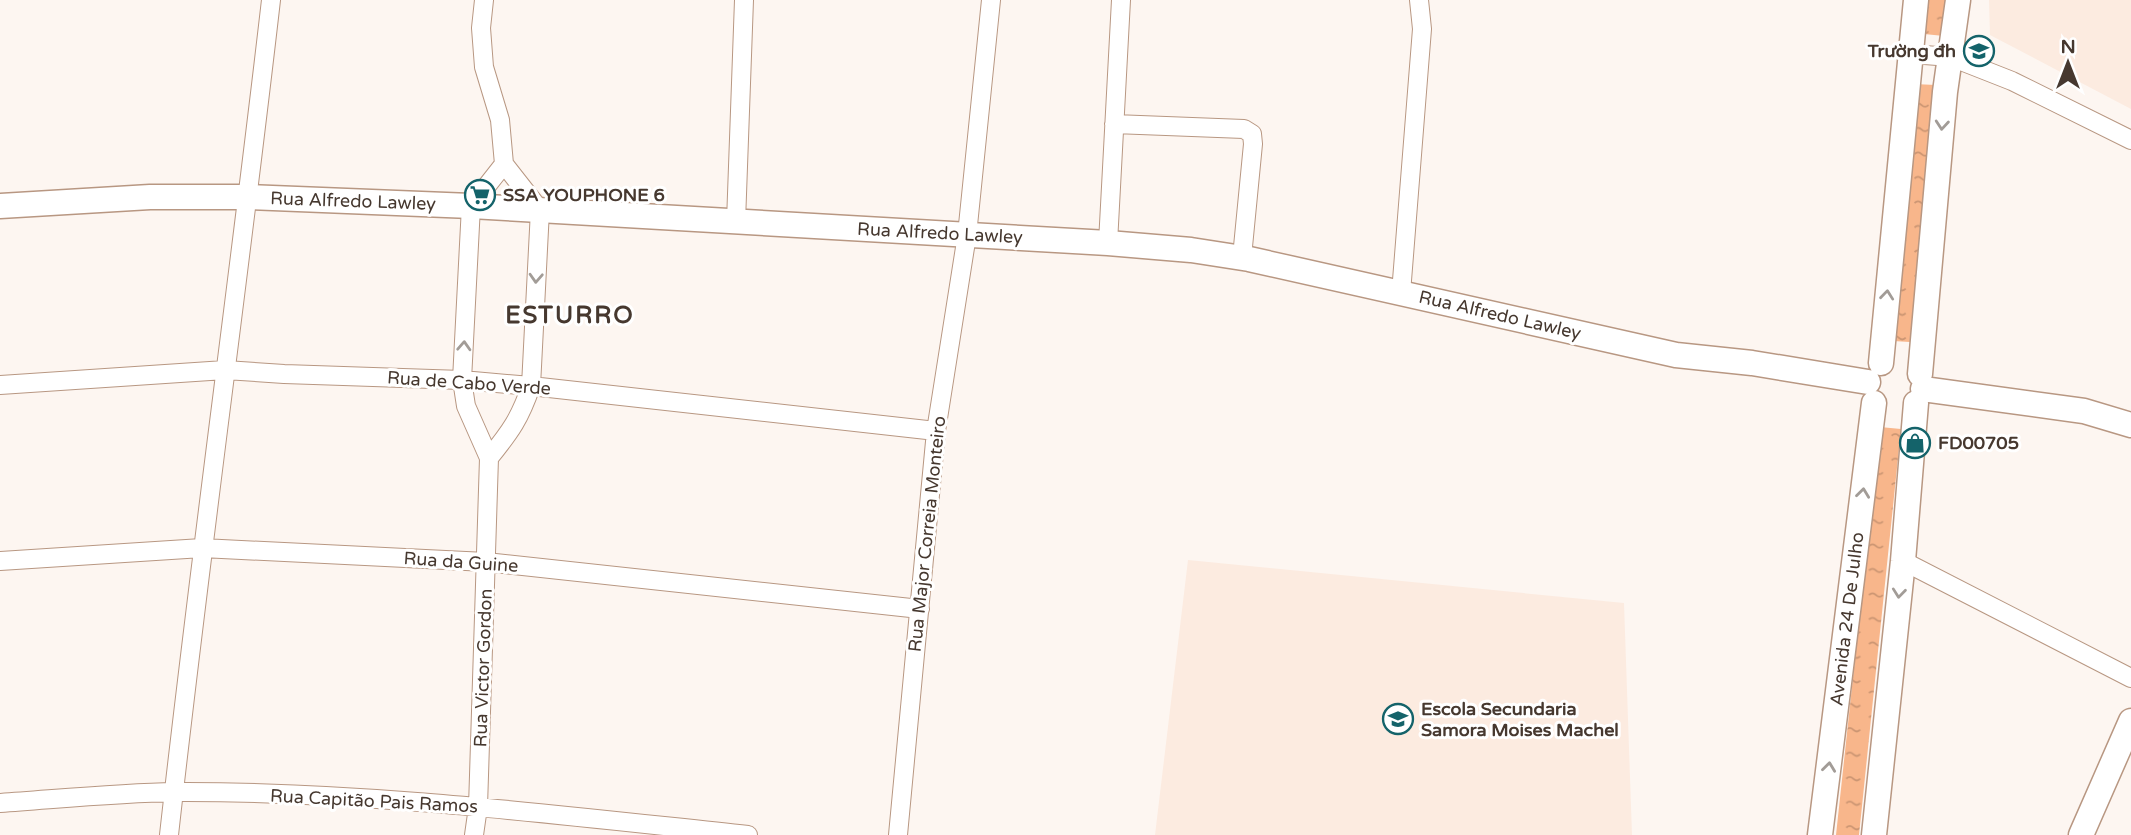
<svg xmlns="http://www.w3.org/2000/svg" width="2131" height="835" font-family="'Varela Round',sans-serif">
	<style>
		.built { fill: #fcebe0 }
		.water { fill: url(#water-ripples) }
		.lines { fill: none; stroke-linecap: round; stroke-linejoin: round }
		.street-casing { stroke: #b89782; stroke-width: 20 }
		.secondary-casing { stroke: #b89782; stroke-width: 27 }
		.street { stroke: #fff; stroke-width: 18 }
		.secondary { stroke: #fff; stroke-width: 24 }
		.oneway { stroke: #a29c97 }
		.labels { text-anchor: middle; stroke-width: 6; stroke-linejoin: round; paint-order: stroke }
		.poi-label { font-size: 18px; font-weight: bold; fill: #46382f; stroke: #fff; text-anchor: start }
		.street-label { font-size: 18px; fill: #46382f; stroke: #fff }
		.district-label { font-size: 24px; font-weight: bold; letter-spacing: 2px; fill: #46382f; stroke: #fff }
	</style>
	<defs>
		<pattern id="water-ripples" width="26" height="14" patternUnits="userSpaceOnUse" patternTransform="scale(1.75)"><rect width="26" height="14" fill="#f8b68b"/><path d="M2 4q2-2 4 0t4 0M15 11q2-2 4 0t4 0" fill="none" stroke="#cb9572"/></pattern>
	</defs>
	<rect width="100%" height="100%" fill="#fdf6f1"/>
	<path class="built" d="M1989,0H2131V109L1990,35Z
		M1188,560L1624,603L1632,835H1155Z"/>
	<path class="water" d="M1928,0H1947L1944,36L1924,34Z
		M1914,84L1936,85L1910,342L1893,341Z
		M1880,427L1901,429L1859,835H1836Z"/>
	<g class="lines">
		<g class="street-casing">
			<path id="street" d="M484,0L481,28L484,67L500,120L504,164L540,210L531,386C520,418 511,431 489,458
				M1911,54L1951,57L2012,81L2131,140
				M1114,124L1244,129L1252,134L1253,144L1242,257
				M736,222L744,0
				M1108,243L1121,0
				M1401,293L1422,29L1419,0
				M0,385L225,370L284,374L462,380L531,386L936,431
				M0,561L202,548L486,562L920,609
				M1903,561L2131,678
				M0,803C58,799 117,793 175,792C367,791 558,815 748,835
				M169,835C200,556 239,279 271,0
				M474,835L478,807L489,458L466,406L462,380L471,206L504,164
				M898,835L936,431L967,235L991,0"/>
		</g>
		<g class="secondary-casing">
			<path id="secondary" d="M0,206L150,197H248L471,206L1108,243L1191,250L1249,259L1676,355L1752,363L1868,382
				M1881,363L1916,0
				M1920,374L1945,92L1958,0
				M1923,389L2084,411L2131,425
				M1820,835L1874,403
				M1874,835L1903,561L1916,403
				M2081,835L2131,721"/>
		</g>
		<use href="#street" class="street"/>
		<use href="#secondary" class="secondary"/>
	</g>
	<defs><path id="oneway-chevron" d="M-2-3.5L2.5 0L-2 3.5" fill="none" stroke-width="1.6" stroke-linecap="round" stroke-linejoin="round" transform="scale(1.75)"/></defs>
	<g class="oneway">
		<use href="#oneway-chevron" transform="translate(1942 125) rotate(95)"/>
		<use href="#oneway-chevron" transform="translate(536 278) rotate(93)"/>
		<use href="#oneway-chevron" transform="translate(1887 295) rotate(-84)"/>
		<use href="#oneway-chevron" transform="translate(464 346) rotate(-87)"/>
		<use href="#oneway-chevron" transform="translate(1863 493) rotate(-83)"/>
		<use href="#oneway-chevron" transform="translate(1899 593) rotate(96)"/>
		<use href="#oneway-chevron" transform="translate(1829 767) rotate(-83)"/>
	</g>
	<defs>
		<g id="university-ring" transform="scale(1.575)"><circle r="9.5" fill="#fff" stroke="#14636a" stroke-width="1.5"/><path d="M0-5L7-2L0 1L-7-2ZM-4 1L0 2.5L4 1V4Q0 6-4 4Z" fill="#14636a"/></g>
		<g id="supermarket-ring" transform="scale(1.575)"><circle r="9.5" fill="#fff" stroke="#14636a" stroke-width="1.5"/><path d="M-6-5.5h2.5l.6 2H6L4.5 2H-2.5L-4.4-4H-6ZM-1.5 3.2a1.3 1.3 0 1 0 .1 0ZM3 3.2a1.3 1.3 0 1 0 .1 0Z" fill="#14636a"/></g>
		<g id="shop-ring" transform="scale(1.575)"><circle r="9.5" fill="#fff" stroke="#14636a" stroke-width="1.5"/><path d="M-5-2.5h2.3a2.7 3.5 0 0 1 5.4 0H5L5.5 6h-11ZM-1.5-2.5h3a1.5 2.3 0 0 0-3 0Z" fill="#14636a"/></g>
		<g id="school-ring" transform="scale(1.575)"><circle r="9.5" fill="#fff" stroke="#14636a" stroke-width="1.5"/><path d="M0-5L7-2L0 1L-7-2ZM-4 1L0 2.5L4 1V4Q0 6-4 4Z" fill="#14636a"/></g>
	</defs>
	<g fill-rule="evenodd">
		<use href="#university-ring" x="1979" y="51"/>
		<use href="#supermarket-ring" x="480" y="195"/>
		<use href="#shop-ring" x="1915" y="443"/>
		<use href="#school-ring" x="1398" y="719"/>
	</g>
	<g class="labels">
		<g class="poi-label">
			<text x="1956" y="57" text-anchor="end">Trường đh</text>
			<text x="503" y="201">SSA YOUPHONE 6</text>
			<text x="1938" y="449">FD00705</text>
			<text x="1421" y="715">Escola Secundaria<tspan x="1421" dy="21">Samora Moises Machel</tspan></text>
		</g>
		<g class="street-label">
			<text transform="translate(353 201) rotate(2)" y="6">Rua Alfredo Lawley</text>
			<text transform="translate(940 233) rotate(3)" y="6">Rua Alfredo Lawley</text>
			<text transform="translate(1500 315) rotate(13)" y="6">Rua Alfredo Lawley</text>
			<text transform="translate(469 383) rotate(4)" y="6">Rua de Cabo Verde</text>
			<text transform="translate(927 534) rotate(-84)" y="6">Rua Major Correia Monteiro</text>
			<text transform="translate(461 562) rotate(4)" y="6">Rua da Guine</text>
			<text transform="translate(1847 619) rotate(-83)" y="6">Avenida 24 De Julho</text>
			<text transform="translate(483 668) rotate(-88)" y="6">Rua Victor Gordon</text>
			<text transform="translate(374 801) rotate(3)" y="6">Rua Capitão Pais Ramos</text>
		</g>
		<g class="district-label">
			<text x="570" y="323">ESTURRO</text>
		</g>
	</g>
	<g transform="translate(2068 63)" stroke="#ffffff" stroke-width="5" paint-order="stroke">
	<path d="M0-5L12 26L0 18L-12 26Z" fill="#46382f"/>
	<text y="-10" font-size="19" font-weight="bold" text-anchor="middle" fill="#46382f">N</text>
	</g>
</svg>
